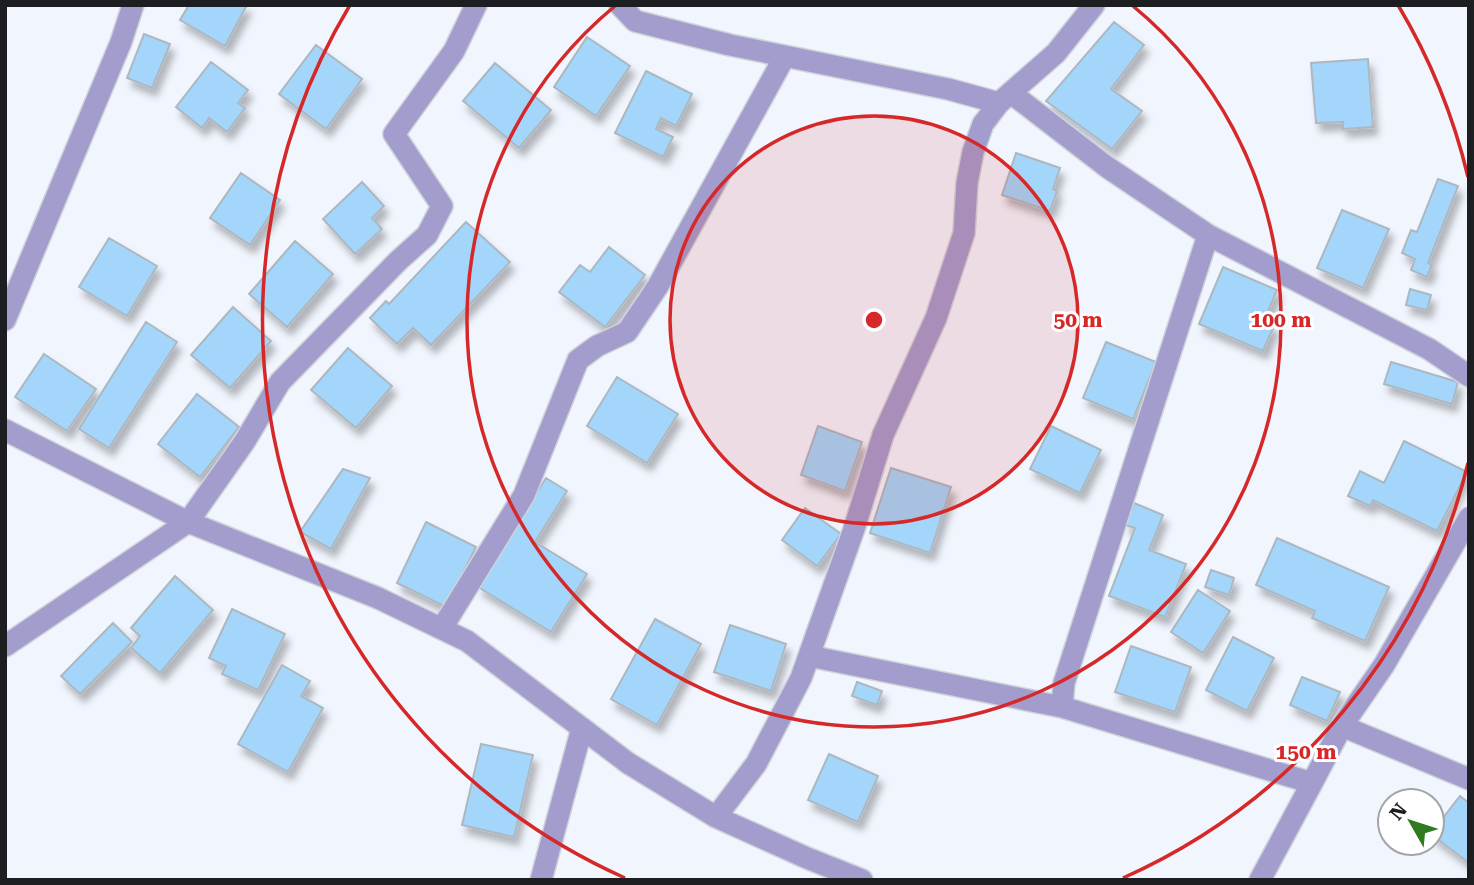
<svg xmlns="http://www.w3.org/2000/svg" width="1474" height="885" font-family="'Roboto Serif',serif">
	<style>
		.building { fill: #a3d6fa; stroke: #acb8c1; stroke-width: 2; filter: url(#shadow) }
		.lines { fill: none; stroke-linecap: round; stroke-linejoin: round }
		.minor-casing { stroke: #cfd3da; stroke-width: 24 }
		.minor { stroke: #a29dcc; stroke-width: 21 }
		.ring { fill: none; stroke: #d62828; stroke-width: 3.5 }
		.centre { fill: #d62828; stroke: #fff; stroke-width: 3.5 }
		.ring-label { font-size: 21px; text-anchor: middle; font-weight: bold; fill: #d62828; stroke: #fff; stroke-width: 6; stroke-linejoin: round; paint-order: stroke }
	</style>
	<defs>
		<filter id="shadow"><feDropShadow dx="4.5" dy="8" stdDeviation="3.5" flood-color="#0004"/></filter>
	</defs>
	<rect width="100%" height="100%" fill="#f1f5fd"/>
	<path class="building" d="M189,5H247L225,46L180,20Z
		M1114,22L1144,45L1111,89L1142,111L1112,149L1046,101Z
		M144,34L170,44L152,88L127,78Z
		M587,37L630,66L596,116L554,87Z
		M316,45L362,79L326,129L279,94Z
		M1368,59L1373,127L1343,129V122L1316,123L1311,63Z
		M211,62L248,90L238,103L245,108L227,132L209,118L202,128L176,107Z
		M495,63L551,110L519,148L463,101Z
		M646,71L692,94L676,126L661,118L656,129L673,137L663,157L615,133Z
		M1016,153L1060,168L1053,189L1057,191L1050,211L1002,195Z
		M241,173L280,200L250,245L210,218Z
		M1438,179L1458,186L1428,263L1432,265L1427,277L1411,270L1415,259L1402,253L1411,230L1417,232Z
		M362,182L384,206L372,218L382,229L355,254L323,219Z
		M1342,210L1389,229L1363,288L1317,268Z
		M466,222L510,262L431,345L413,328L397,344L370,318L386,301L389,304Z
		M109,238L157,266L127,316L79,287Z
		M295,241L333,274L287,327L249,294Z
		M609,247L645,275L605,327L559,292L580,265L590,272Z
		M1223,267L1277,290L1264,321L1274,326L1263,351L1199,324Z
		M1410,289L1431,295L1427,310L1406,305Z
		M233,307L271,341L230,388L191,355Z
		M146,322L177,342L109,448L79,429Z
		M1106,342L1156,362L1133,419L1083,398Z
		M348,348L392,386L356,428L311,390Z
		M44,354L96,389L67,431L15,397Z
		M1391,362L1458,382L1452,404L1384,384Z
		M617,377L678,414L647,463L587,426Z
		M197,394L239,427L200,477L158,444Z
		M818,426L862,442L845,491L801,475Z
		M1051,426L1101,450L1080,493L1030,469Z
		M1404,441L1467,472L1437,531L1373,500L1370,506L1348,496L1360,471L1384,483Z
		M891,468L951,487L930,553L870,533Z
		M343,469L370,478L331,549L300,532Z
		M546,478L567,491L535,542L587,574L551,632L478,587Z
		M1134,503L1163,515L1149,550L1186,564L1165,617L1109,596L1135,528L1125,525Z
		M805,508L841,534L817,566L782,540Z
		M426,522L476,547L446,607L397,583Z
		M1277,538L1389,587L1365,641L1312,618L1315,611L1256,585Z
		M1211,570L1234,578L1229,595L1205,587Z
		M175,576L213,610L160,673L131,648L140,636L131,628Z
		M1198,590L1230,611L1203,653L1171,632Z
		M232,609L285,634L258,690L222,674L226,666L209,658Z
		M655,619L701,644L657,725L611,699Z
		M113,623L132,642L80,694L61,676Z
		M730,625L786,644L771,691L714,672Z
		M1233,637L1274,658L1247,711L1206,690Z
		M1131,646L1191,667L1175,712L1115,692Z
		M282,665L310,681L301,696L323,708L288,772L238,744Z
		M1302,677L1340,692L1327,721L1290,705Z
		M857,682L882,691L877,705L852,696Z
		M481,744L533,755L514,837L462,825Z
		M829,754L878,776L858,822L808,800Z
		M1460,796L1469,803V863L1432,835V832Z"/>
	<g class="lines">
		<g class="minor-casing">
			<path id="minor" d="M620,5L635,21L730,45L948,89L999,103
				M1011,93L1107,167L1208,235L1429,349L1469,376
				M1208,235L1064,683L1062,707L1312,783L1342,726L1384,665L1469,518
				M5,320L121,42L133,5
				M5,430L188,522L378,598L467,641L628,763L716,817L807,858L862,880
				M442,628L524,495L578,360L597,346L627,332L658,286L785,56
				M5,646L188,522L245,441L280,382L398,261L427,235L442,206L394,134L454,51L476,5
				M809,656L1062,707
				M1342,726L1469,779
				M716,817L756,764L801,678L854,529L883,435L936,318L964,233L967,183L973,152L983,124L999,103L1056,53L1094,5
				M541,880L582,728
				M1260,880L1312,783"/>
		</g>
		<use href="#minor" class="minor"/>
	</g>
	<circle cx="874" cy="320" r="204" fill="#d62828" fill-opacity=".12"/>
	<g class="ring">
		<circle cx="874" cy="320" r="204"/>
		<path d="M1133 6A407 407 0 1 1 615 6"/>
		<path d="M1468 463A611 611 0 0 1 1123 878M625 878A611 611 0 0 1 350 5M1398 5A611 611 0 0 1 1468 177"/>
	</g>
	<circle cx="874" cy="320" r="10" class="centre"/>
	<g class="ring-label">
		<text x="1078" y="327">50 m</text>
		<text x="1281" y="327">100 m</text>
		<text x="1306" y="759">150 m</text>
	</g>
	<rect width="1474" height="885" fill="none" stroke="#1c1e22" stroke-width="14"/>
	<g transform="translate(1411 822) rotate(309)"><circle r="33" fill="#ffffff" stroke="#a4a5a7" stroke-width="2"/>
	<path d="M0-5L12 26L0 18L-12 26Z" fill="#307a20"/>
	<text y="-10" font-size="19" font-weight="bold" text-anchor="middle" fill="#1c1e22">N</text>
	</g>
</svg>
